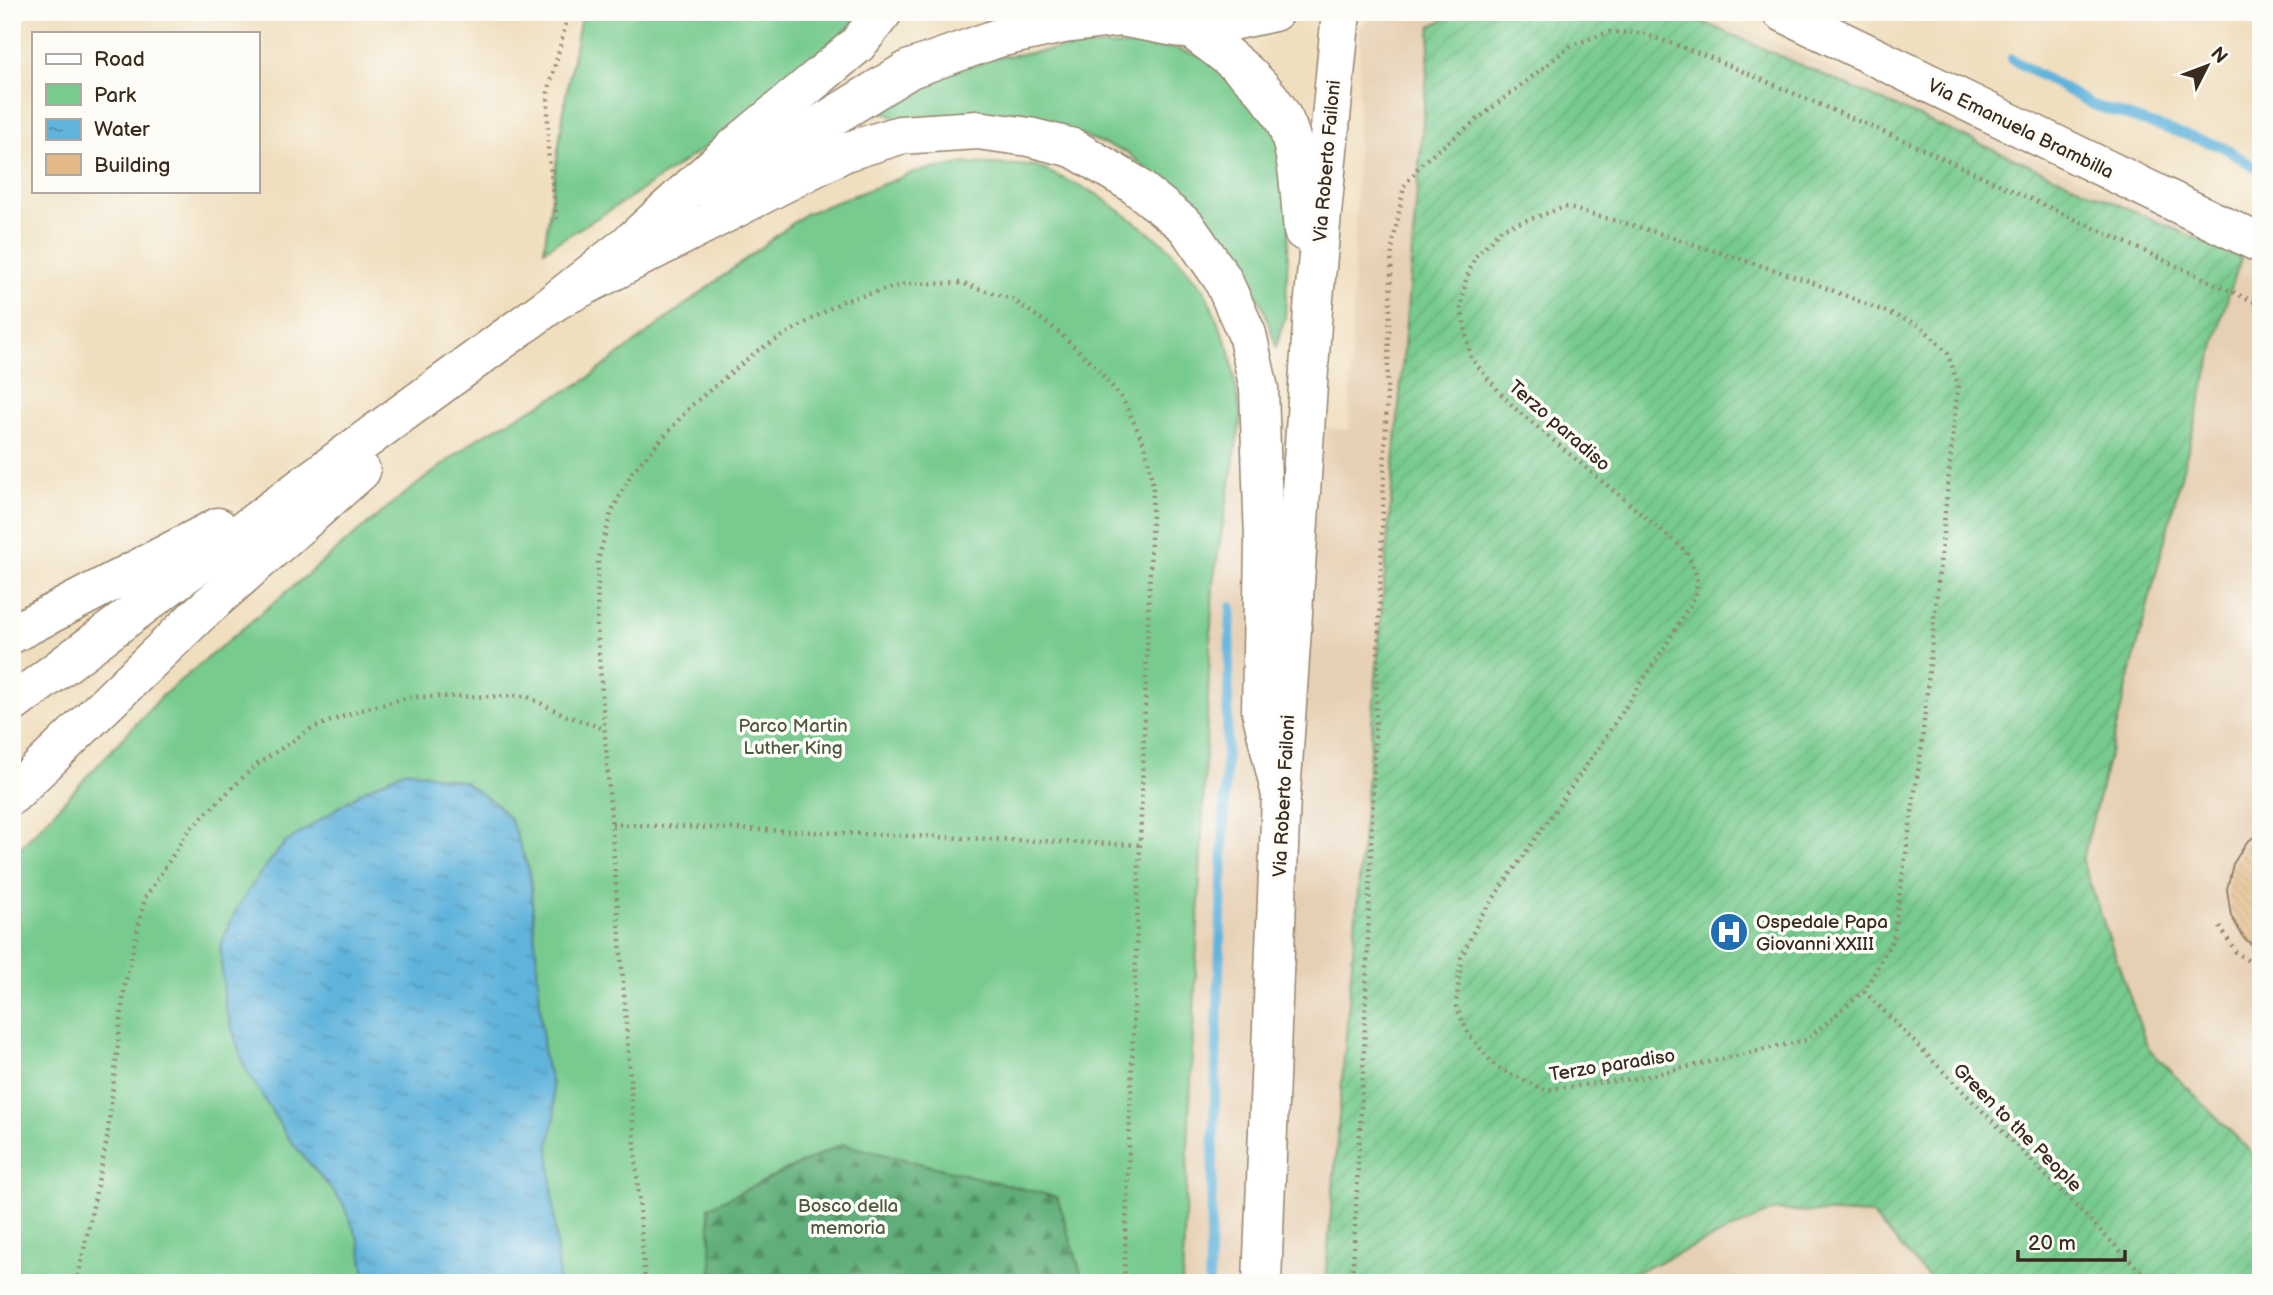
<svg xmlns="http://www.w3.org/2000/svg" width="2273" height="1295" font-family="'Balsamiq Sans',sans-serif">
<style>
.built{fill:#e6d0b4}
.green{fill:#77cb8f;stroke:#597a56;stroke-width:2}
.forest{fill:url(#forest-firs);stroke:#4e6c4c;stroke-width:2}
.garden{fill:url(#garden-furrows);stroke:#597a56;stroke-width:2}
.water{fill:url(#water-ripples);stroke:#4e6f7d;stroke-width:2}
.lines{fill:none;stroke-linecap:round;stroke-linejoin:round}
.stream{stroke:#60b4dc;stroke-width:10}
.building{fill:url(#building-back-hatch)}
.secondary-casing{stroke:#96846e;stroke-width:41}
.highway-casing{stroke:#96846e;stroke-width:41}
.path{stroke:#96846e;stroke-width:4.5;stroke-dasharray:2 5;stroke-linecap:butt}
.secondary{stroke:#fff;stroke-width:38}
.highway{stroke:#fff;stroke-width:38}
.labels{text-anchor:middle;stroke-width:7;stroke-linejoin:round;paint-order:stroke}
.street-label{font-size:19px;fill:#3b2a1e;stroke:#fdfcf7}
.park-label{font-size:19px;fill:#4d5a40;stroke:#fdfcf7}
.poi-label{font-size:19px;fill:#3b2a1e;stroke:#fdfcf7;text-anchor:start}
</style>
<defs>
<pattern id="forest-firs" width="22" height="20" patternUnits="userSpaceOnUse" patternTransform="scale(1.75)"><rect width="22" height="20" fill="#61af7a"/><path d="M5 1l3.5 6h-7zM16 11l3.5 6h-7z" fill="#518f63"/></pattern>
<pattern id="garden-furrows" width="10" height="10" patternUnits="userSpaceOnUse" patternTransform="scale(1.75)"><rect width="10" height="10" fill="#77cb8f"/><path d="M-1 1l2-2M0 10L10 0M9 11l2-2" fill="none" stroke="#68ae7b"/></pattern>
<pattern id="water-ripples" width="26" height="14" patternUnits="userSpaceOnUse" patternTransform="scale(1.75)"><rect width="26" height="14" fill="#60b4dc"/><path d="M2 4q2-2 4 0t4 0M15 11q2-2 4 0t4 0" fill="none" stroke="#5093b2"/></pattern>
<pattern id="building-back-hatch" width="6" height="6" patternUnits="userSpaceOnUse" patternTransform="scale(1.75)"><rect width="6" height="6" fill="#e2b987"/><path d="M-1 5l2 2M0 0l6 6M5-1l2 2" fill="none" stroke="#c39f74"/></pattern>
</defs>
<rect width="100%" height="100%" fill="#fdfcf7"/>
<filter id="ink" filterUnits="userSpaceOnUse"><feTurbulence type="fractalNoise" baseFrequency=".0143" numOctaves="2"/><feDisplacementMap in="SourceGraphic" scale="14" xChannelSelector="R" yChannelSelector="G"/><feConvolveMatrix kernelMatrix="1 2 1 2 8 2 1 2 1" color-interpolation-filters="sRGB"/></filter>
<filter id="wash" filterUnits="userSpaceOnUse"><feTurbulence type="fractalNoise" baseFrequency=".00686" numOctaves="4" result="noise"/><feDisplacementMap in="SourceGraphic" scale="28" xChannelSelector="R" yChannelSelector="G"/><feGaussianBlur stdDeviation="1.57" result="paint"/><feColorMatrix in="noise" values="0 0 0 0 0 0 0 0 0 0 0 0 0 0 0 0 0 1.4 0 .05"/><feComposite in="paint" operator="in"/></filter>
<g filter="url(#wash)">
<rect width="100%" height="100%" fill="#f0dfbf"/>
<polygon class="built" points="1381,12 1707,12 2261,259 2261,1283 1182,1283 1213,582 1241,418 1349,430 1361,26"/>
<g class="green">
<polygon points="582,12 864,12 777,99 628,199 544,250 566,95"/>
<polygon points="1079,46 1143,46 1177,49 1210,59 1275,123 1291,189 1285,318 1276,347 1263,306 1211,226 1128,153 1021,112 899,120 881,111 901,92 978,60"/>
<polygon points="967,163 1036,166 1097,194 1166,245 1204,289 1230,351 1241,418 1213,582 1182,1283 1084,1283 1057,1197 709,1207 713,1283 12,1283 12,857 163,695 393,503 479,437 583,382 805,214 915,172"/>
</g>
<polygon class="forest" points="842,1144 1057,1197 1084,1283 713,1283 709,1207"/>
<polygon class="garden" points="1459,12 1680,12 2241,258 2224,309 2082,861 2148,1048 2261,1162 2261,1283 1934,1283 1872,1215 1775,1210 1612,1283 1325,1283 1431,26"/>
<polygon class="water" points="406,770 464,782 496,804 510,819 530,873 544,1057 552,1084 555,1116 549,1146 559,1283 366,1283 360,1243 342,1202 288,1138 244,1066 225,1006 220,946 236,910 261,872 285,843 366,789"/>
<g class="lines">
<g class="stream">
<polyline points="2011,59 2093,105 2223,147 2261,171"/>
<polyline points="1209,1283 1231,607"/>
</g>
</g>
<g id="blocks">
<polygon class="building" points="2261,832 2261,952 2244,938 2231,916 2227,889 2233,864 2247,842"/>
</g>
</g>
<g filter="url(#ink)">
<use href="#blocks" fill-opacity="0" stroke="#96846e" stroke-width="2"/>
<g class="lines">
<defs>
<g id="secondary">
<polyline points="1112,12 1121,17 1192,30 1274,12"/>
<polyline points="1782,12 2261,244"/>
<path d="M1192 30C1227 55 1277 91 1290 135 1299 165 1300 199 1303 231"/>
<polyline points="1262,1283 1281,795 1313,309 1341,12"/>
</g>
<g id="highway">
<polyline points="712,191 910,69 998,38 1064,24 1121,17"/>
<polyline points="557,300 845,152 900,135 977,130 1029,137 1073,148 1132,183 1186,226 1222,278 1247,334 1259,389 1264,542 1261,711 1281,795"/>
<polyline points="12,634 218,527"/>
<polyline points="12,704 319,474 557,300 633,240 737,145 857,45 883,12"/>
<polyline points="12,795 197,616 361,471"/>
</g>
</defs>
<use href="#secondary" class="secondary-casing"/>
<use href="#highway" class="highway-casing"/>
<g class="path">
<polygon points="1565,207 1639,227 1806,280 1921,326 1948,354 1958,384 1921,751 1893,939 1864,991 1806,1040 1644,1077 1545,1090 1496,1067 1469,1035 1456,1006 1461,958 1481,916 1593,756 1666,645 1696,595 1697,576 1686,551 1518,411 1502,395 1471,358 1461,308 1466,279 1475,257 1501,229"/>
<polyline points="557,219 548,151 548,92 569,12"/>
<polyline points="612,824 1140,845"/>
<polyline points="2220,927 2236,952 2261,970"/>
<polyline points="1864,991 2152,1283"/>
<polyline points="77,1283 107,1139 125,984 145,898 190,829 255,766 312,728 361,710 410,697 526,696 567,716 605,729"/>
<polyline points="645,1283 597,626 598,560 611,513 632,472 691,406 757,351 843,301 905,284 961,283 1012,299 1055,329 1094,365 1122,398 1145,445 1153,486 1124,1283"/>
<polyline points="1352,1283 1364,1052 1392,249 1404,186 1423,162 1572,45 1609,32 1642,33 1704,55 1912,144 2261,305"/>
</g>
<use href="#secondary" class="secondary"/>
<use href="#highway" class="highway"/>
</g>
</g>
<defs>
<symbol id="hospital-disc" viewBox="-11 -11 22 22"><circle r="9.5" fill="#1f6fb2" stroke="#fdfcf7"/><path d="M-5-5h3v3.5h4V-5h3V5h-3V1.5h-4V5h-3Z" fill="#fff"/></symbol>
</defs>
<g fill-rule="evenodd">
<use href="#hospital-disc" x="1707" y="910" width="44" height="44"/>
</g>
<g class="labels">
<g class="street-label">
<text transform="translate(2021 128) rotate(26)" y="7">Via Emanuela Brambilla</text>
<text transform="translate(1326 161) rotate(-85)" y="7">Via Roberto Failoni</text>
<text transform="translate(1560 425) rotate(41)" y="7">Terzo paradiso</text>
<text transform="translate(1283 796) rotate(-87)" y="7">Via Roberto Failoni</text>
<text transform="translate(1612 1064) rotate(-9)" y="7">Terzo paradiso</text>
<text transform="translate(2018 1127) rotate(45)" y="7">Green to the People</text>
</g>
<g class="park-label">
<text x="793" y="732">Parco Martin<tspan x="793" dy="22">Luther King</tspan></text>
<text x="848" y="1212">Bosco della<tspan x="848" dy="22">memoria</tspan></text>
</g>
<g class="poi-label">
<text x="1756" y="928">Ospedale Papa<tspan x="1756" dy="22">Giovanni XXIII</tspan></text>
</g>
</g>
<rect width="2273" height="1295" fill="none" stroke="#fdfcf7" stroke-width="42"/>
<rect x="32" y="32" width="228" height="161" fill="#fdfcf7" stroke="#afa8a0" stroke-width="2"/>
<rect x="46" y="54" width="35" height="10" fill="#ffffff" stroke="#afa8a0" stroke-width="2"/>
<text x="94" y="66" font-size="21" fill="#3b2a1e">Road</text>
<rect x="46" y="84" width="35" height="21" fill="#77cb8f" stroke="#afa8a0" stroke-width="2"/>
<text x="94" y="102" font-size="21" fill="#3b2a1e">Park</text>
<rect x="46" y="119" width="35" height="21" fill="url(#water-ripples)" stroke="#afa8a0" stroke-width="2"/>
<text x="94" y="136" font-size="21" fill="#3b2a1e">Water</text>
<rect x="46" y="154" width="35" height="21" fill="#e2b987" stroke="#afa8a0" stroke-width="2"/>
<text x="94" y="172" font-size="21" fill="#3b2a1e">Building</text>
<g transform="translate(2207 66) rotate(48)" stroke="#fdfcf7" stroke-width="5" paint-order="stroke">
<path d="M0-5L12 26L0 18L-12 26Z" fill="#3b2a1e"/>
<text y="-10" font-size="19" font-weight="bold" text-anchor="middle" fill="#3b2a1e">N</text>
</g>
<path d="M2018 1250v10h107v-10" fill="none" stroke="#3b2a1e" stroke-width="3.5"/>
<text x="2028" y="1250" font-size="21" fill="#3b2a1e" stroke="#fdfcf7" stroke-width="5" paint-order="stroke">20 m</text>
</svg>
